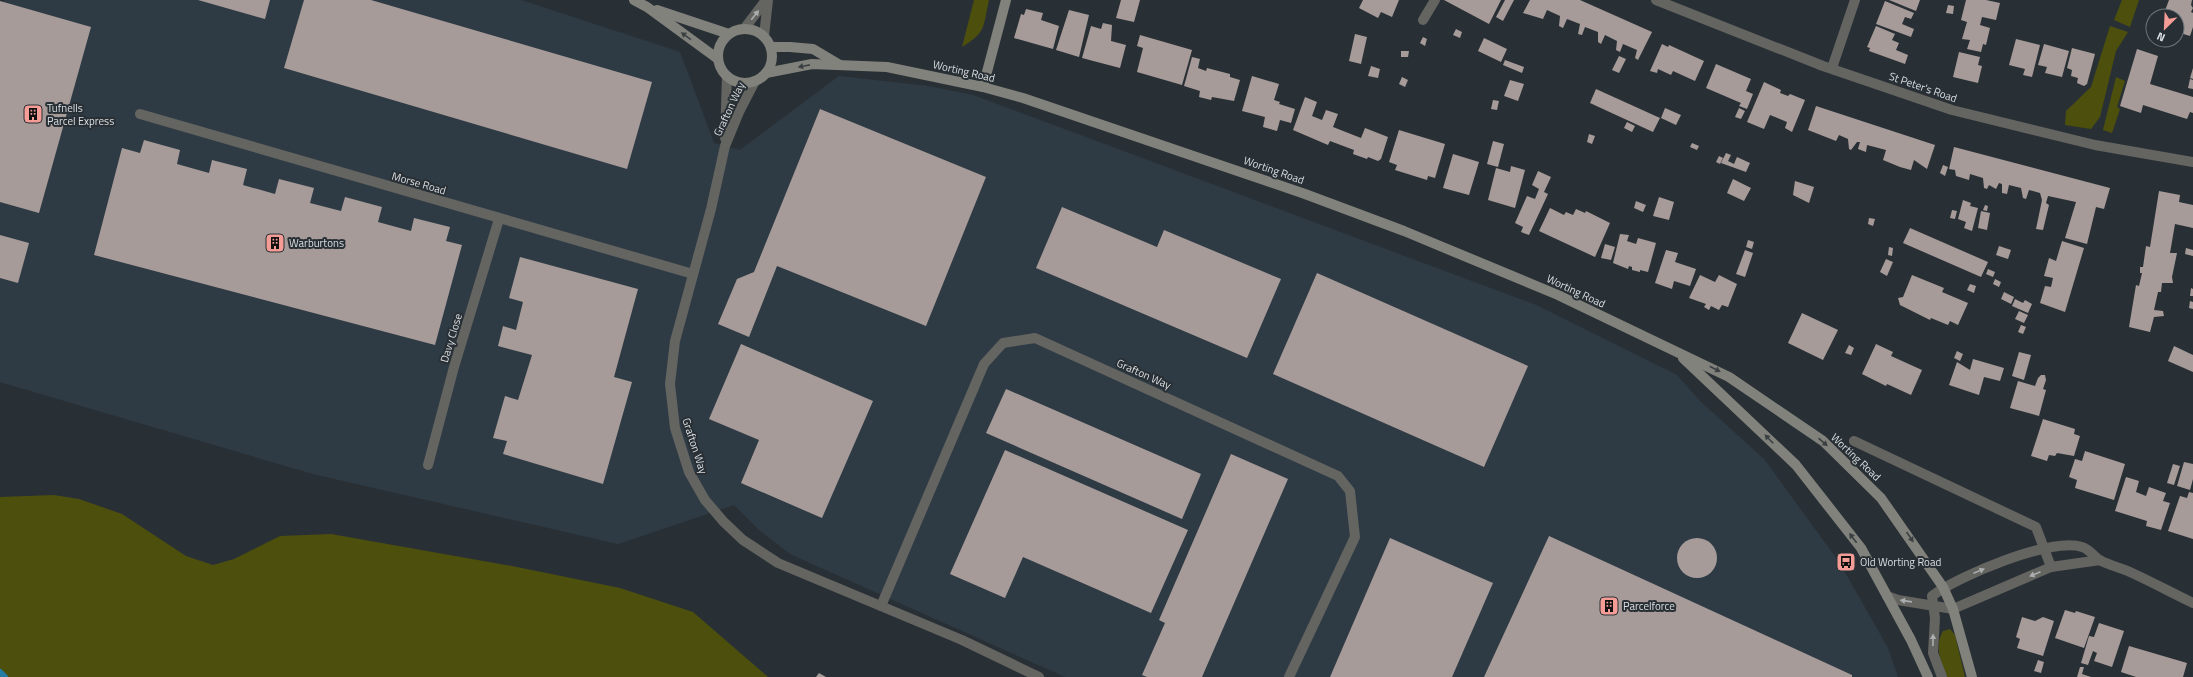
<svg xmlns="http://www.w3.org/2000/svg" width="2193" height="677" font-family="'Titillium Web',sans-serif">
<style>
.built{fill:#2f3b44}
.green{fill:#4d4f0d}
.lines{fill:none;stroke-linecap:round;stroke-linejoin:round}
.stream{stroke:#257da4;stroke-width:6}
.building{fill:#a79b99}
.street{stroke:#646461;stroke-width:10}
.secondary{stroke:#82827c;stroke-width:10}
.oneway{fill:#abaeaf}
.oneway2{fill:#3b4043}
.labels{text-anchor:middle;stroke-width:4;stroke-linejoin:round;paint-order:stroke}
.street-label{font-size:11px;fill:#dbdfe3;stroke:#293035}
.poi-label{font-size:11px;fill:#dbdfe3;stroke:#293035;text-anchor:start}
</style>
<rect width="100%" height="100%" fill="#293035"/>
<polygon class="built" points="4,0 521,0 680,52 714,143 740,150 839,76 928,86 973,95 1536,305 1677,375 1700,401 1764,459 1839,562 1888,648 1898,677 1065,677 790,554 759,530 734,505 618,544 313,474 0,382 0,14"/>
<g class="green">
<path d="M974 0H989C983 26 987 32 962 47Z"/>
<polygon points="2122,0 2139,0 2130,27 2114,20"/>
<polygon points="2110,26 2128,32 2116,51 2100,117 2091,129 2065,125 2066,111 2091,87"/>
<polygon points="2116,77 2125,81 2117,107 2120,109 2112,133 2103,130"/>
<polygon points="54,495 79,499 122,514 186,556 213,565 234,559 280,536 331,534 512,566 620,588 693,612 768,677 0,677 0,497"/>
<path d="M1950 629 1955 635 1965 677H1947C1941 662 1934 646 1943 631Z"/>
</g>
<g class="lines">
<polyline class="stream" points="0,672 5,677"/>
</g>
<g class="building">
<polygon points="198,0 270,0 265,19"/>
<polygon points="304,0 371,0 652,82 627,169 284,68"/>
<polygon points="1121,0 1140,0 1134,22 1116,18"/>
<polygon points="1363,0 1399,0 1392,17 1381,12 1378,18 1359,8"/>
<polygon points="1444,0 1501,0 1489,24"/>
<polygon points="1505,0 1514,0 1503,21 1496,17"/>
<polygon points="1530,0 1580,0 1652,32 1638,60 1635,58 1637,50 1623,44 1620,52 1616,50 1617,41 1605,35 1601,44 1598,42 1598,32 1585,27 1582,35 1578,34 1580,24 1567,19 1563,28 1559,26 1560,16 1547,10 1543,19 1523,13"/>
<polygon points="1889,0 1920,0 1916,11"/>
<polygon points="1966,0 1986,0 2000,3 1996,20 1982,17 1980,25 1990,28 1986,45 1983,44 1981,52 1967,49 1970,40 1962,39 1967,22 1961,20"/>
<polygon points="2169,0 2192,0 2191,5 2193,8 2191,12 2193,13 2193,27 2190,36 2177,32 2177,16 2163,16"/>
<polygon points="0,1 91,27 39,213 0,202"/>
<polygon points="1885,1 1914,13 1911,19 1905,17 1902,24 1914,29 1911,37 1876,24"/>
<polygon points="1948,5 1954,6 1953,14 1946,13"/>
<polygon points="1026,9 1043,13 1041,20 1059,26 1053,49 1014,38 1021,14 1024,15"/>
<polygon points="1069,10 1089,15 1079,57 1056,50"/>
<polygon points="1103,23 1112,25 1111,41 1126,45 1120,68 1082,58 1091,26 1101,29"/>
<polygon points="1876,26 1895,34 1892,40 1899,43 1896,50 1908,55 1905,64 1869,51 1870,48 1867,47"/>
<polygon points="1456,29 1462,32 1460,38 1453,35"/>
<polygon points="1355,34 1367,37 1361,64 1349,61"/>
<polygon points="1140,35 1192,50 1182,85 1137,72 1143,48 1137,46"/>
<polygon points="1423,37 1427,39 1425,46 1420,43"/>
<polygon points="1484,38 1507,49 1501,62 1478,51"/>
<polygon points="2016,39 2040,45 2032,77 2023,75 2025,69 2009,65"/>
<polygon points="1662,44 1668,47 1669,45 1704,61 1695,81 1673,71 1671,75 1658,69 1657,73 1650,71"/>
<polygon points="2044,44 2069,51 2062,77 2045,73 2047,67 2038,65"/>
<polygon points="2072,48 2095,54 2087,84 2084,86 2077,83 2078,78 2071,76 2072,70 2067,68"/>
<polygon points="2137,49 2158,56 2150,84 2193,97 2193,113 2190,112 2187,119 2143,105 2141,113 2120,106"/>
<polygon points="1401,51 1409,51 1408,57 1401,57"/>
<polygon points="1959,52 1980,57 1978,65 1982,66 1978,83 1953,77"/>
<polygon points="1619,56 1626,59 1619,73 1612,70"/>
<polygon points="1192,57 1200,59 1198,68 1206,71 1207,68 1230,74 1230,77 1240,80 1234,101 1212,97 1211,100 1199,97 1200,91 1184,86"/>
<polygon points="1505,60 1524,67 1522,73 1503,65"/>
<polygon points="1716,64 1751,79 1746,91 1753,94 1747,109 1739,106 1741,103 1706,88"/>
<polygon points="1371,66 1380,69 1378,78 1368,76"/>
<polygon points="2193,68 2193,79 2190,78"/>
<polygon points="1252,76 1279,84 1274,100 1280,102 1279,104 1295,109 1291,123 1280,120 1277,131 1263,127 1265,117 1242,111"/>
<polygon points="1402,77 1408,80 1405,87 1399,84"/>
<polygon points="2190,79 2193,80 2193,89 2188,88"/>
<polygon points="1510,80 1524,84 1518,101 1504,96"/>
<polygon points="1764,82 1781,90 1780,93 1788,96 1790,94 1805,100 1792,132 1785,128 1787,122 1770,115 1764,129 1747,122"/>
<polygon points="1596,89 1660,118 1653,132 1590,103"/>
<polygon points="1305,97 1317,102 1312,116 1322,120 1326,110 1338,114 1333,127 1361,138 1365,128 1388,137 1381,159 1378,161 1368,157 1367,159 1353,154 1354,150 1330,141 1328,145 1293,130"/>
<polygon points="1493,100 1499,101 1497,110 1491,109"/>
<polygon points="1816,106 1935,145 1927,169 1914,160 1911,170 1900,167 1883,160 1886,150 1867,145 1866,152 1858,149 1860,142 1857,142 1851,150 1849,149 1848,139 1839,135 1836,141 1808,130"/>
<polygon points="1665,108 1681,115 1676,125 1661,118"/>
<polygon points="1739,108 1745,111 1741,119 1735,117"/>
<polygon points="820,109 986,177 926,326 777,266 749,337 718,324 737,279 754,272"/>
<polygon points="1627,122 1635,126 1632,132 1624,128"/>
<polygon points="1399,130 1445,144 1435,178 1428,176 1427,180 1395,170 1397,165 1389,162"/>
<polygon points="1589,134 1595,136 1592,144 1587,142"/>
<polygon points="144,140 180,150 177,164 209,173 212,160 247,169 243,185 275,194 279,179 314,188 310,203 341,211 345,197 382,207 378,222 411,231 414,218 450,227 446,241 462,245 435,345 94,255 122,148 140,153"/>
<polygon points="1493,141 1504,144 1498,167 1487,164"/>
<polygon points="1692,143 1699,146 1697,150 1690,147"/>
<polygon points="1954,147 2110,188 2104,209 2096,207 2087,244 2065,238 2076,202 2048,196 2046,203 2049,205 2043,230 2036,229 2042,200 2040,193 2029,190 2026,199 2023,198 2021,188 2009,185 2007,194 2002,193 2002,184 1999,183 1996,189 1989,185 1987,189 1984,188 1983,178 1970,174 1969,180 1956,176 1955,170 1949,169"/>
<polygon points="1726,153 1731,155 1728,161 1734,164 1737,157 1750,163 1746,172 1721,163"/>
<polygon points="1453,154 1479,162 1469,195 1443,188"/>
<polygon points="1719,156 1723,158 1720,164 1716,162"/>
<polygon points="1943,165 1948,167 1945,176 1940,173"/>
<polygon points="1511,166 1525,170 1515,208 1488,200 1496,168 1510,172"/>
<polygon points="1538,171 1551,177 1544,192 1548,194 1529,235 1521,232 1523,227 1515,223 1527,196 1535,199 1539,189 1532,185"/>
<polygon points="1733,179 1751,188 1744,201 1727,193"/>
<polygon points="1795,181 1814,187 1809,203 1793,195"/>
<polygon points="2159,191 2180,195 2179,202 2193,205 2193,228 2175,224 2170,253 2177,253 2172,277 2173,283 2162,283 2161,292 2158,292 2154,310 2163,311 2164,316 2154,317 2150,332 2129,327 2136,285 2139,286 2142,273 2140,273 2140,267 2143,267 2146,246 2150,247"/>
<polygon points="1659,197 1674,202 1669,220 1653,216"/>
<polygon points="1963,200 1971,203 1970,206 1978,208 1972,231 1964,228 1966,222 1958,219"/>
<polygon points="1636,201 1646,205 1643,212 1634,208"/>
<polygon points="1985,205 1988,206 1987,211 1983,210"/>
<polygon points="1062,207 1157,247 1164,230 1281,279 1247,358 1036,268"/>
<polygon points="1550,208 1564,215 1566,212 1573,215 1576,209 1585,213 1586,211 1610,223 1595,257 1539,231"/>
<polygon points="1952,210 1957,211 1955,219 1950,218"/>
<polygon points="1981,211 1990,213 1987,230 1978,228"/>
<polygon points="1869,218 1875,219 1873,226 1868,224"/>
<polygon points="1910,228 1988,262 1981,277 1903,243"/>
<polygon points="1620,234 1629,235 1627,241 1636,244 1638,238 1656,243 1648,272 1640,270 1640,272 1632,270 1632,267 1629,266 1628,269 1613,263"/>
<polygon points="0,235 29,243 18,283 0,278"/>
<polygon points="1748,240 1754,242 1752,249 1746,247"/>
<polygon points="2062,241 2084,248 2065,312 2040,303 2045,286 2051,287 2053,278 2044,276 2049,258 2056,261"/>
<polygon points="1605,244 1615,247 1611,260 1601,258"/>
<polygon points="1999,246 2011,250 2008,259 1996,255"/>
<polygon points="1889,247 1893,248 1892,256 1888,255"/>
<polygon points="2186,248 2193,250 2193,256 2185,254"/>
<polygon points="1666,250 1678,253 1675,262 1696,269 1690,286 1674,281 1672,289 1655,283"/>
<polygon points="1745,250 1753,253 1745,277 1736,274"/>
<polygon points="520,257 638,289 614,377 632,382 603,484 503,454 507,441 493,438 505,396 518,400 532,355 498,346 503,326 516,330 523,302 509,298"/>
<polygon points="1886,259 1893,262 1887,276 1880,272"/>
<polygon points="1988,269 1995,272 1993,277 1986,274"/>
<polygon points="1317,273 1528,366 1484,467 1273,374"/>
<polygon points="1700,275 1715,282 1719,275 1737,284 1728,307 1722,305 1719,310 1711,306 1709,310 1704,307 1706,304 1689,298"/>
<polygon points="1912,275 1944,288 1942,292 1968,303 1958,325 1950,321 1948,325 1931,318 1930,320 1900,305 1898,298 1903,297"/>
<polygon points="1995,279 2001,282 1999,287 1993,284"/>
<polygon points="1970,284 1976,286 1974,293 1967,290"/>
<polygon points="2191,288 2193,289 2193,296 2190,296"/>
<polygon points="2004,292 2014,297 2011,304 2001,299"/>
<polygon points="2015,299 2023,303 2025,300 2032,304 2028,313 2012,306"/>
<polygon points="2190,301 2193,302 2193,309 2189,308"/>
<polygon points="2019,311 2028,315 2024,323 2015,319"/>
<polygon points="1802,313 1838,330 1823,360 1788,343"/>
<polygon points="2021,325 2026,327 2023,334 2018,332"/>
<polygon points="741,344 873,401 822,518 741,483 759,440 709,419"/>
<polygon points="1876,344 1893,352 1891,356 1922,370 1911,395 1887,384 1886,386 1862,374"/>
<polygon points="1849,345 1854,348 1851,355 1845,353"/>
<polygon points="2174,346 2193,355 2193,372 2168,361"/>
<polygon points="1957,351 1963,354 1960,361 1954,358"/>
<polygon points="2019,352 2031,355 2024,380 2012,376"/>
<polygon points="1973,359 2004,368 2000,381 1984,377 1979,395 1949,385 1957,362 1970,370"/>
<polygon points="2041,375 2045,375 2046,380 2043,389 2046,390 2039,416 2010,408 2018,381 2035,386 2038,378"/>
<polygon points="1006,389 1201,474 1182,519 986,433"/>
<polygon points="2043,419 2075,429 2074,434 2080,436 2074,456 2057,453 2055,456 2049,455 2047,461 2031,456"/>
<polygon points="1005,450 1188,530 1151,613 1023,557 1005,598 950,574"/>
<polygon points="2085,451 2125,464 2114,500 2075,488 2077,480 2069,477 2075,459 2082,461"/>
<polygon points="1231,454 1288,479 1202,677 1147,677 1142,675 1165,623 1159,620"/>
<polygon points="2184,462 2193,464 2193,479 2190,490 2177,486"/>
<polygon points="2173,464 2180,466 2174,485 2167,483"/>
<polygon points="2126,477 2139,481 2136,492 2146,496 2149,487 2166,493 2163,501 2170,503 2161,530 2146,526 2147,521 2115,511"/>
<polygon points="2189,492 2193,493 2193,539 2168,531 2180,496 2187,498"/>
<polygon points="1549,536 1852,675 1852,677 1484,677"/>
<polygon points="1390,538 1493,583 1452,677 1330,677"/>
<circle cx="1697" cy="558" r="20"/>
<polygon points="2065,610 2075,613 2076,611 2095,617 2084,648 2055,638"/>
<polygon points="2022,617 2035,621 2043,617 2054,621 2043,656 2017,648 2020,639 2016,637"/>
<polygon points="2099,623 2124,631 2112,667 2094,661 2097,653 2093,651 2088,665 2081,663 2089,636 2094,637"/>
<polygon points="2129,646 2187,663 2183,677 2136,677 2121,672"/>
<polygon points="2038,660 2044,662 2041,673 2034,671"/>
<polygon points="2080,667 2084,667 2082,674 2091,677 2077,677"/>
<polygon points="819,673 826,677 816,677"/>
</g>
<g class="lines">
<g class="street">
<polyline points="1656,0 1823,66 1952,110 2095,145 2193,162"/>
<polyline points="1423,20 1435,0"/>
<polyline points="744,29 766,0"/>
<polyline points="764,36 768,0"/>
<polyline points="1832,68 1855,0"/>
<polyline points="755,81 739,112 725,146 711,209 675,341 670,384 675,428 689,472 705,500 723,521 743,540 778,563 962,640 1039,677"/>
<polyline points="140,114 693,274"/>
<polyline points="725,138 727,76"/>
<polyline points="1854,441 2036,527 2051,567"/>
<polyline points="428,465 454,367 499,219"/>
<polyline points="1887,596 1898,600 1953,609 2051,567 2100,560"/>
<polyline points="881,606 984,364 1003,343 1035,338 1338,476 1350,491 1355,537 1289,677"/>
<path d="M1942 677 1933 653 1935 618 1932 596C1958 576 2051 537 2082 547 2089 549 2094 556 2099 560 2109 565 2121 568 2130 572 2152 582 2172 593 2193 603"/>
</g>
<g class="secondary">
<polyline points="634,0 647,7 718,59"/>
<polyline points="657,10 729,34"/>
<circle cx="745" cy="56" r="27"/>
<polyline points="771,47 790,47 813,49 840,65"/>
<polyline points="766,73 812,64 887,67 983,87 1023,98 1305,194 1404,231 1558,295 1729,377 1823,441 1881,498 1943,587 1953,609 1972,677"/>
<polyline points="983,87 1006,0"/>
<polyline points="1683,358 1796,465 1861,548 1911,640 1928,677"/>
</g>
</g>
<defs><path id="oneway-solid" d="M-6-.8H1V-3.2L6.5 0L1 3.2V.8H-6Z"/></defs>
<g class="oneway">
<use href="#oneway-solid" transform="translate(755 15) rotate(-52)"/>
<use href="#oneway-solid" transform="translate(1979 571) rotate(-22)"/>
<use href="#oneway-solid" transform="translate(2035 574) rotate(157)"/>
<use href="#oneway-solid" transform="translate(1906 601) rotate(-172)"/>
<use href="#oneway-solid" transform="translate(1933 640) rotate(-89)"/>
</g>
<g class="oneway2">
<use href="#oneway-solid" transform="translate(686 36) rotate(-144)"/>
<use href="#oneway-solid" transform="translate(804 66) rotate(169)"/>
<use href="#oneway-solid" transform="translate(1715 369) rotate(27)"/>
<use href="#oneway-solid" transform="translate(1769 439) rotate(-134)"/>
<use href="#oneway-solid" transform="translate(1823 442) rotate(41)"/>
<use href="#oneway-solid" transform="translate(1910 537) rotate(56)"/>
<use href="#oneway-solid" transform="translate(1853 538) rotate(-127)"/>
</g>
<defs>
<symbol id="building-square" viewBox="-11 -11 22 22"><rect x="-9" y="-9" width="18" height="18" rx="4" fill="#f59c96" stroke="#293035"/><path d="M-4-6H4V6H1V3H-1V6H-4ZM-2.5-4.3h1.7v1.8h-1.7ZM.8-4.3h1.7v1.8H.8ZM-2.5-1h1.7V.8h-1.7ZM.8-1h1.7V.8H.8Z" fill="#111"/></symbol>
<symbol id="bus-square" viewBox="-11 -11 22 22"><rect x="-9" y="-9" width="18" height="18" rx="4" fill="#f59c96" stroke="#293035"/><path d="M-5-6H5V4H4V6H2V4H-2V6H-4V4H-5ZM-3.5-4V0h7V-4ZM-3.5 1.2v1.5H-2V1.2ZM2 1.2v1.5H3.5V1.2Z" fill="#111"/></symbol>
</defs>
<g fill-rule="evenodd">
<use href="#building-square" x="22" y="103" width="22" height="22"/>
<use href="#building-square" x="264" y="232" width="22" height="22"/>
<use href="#bus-square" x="1835" y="551" width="22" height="22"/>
<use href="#building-square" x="1598" y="595" width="22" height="22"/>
</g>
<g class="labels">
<g class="street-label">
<text transform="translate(964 71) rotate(13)" y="4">Worting Road</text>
<text transform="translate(1923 87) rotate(19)" y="4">St Peter's Road</text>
<text transform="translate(729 109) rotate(-65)" y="4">Grafton Way</text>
<text transform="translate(1274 170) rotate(19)" y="4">Worting Road</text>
<text transform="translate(419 183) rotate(16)" y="4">Morse Road</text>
<text transform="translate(1576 291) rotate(25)" y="4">Worting Road</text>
<text transform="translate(451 338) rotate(-73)" y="4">Davy Close</text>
<text transform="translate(1144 374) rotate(24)" y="4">Grafton Way</text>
<text transform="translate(695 446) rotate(72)" y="4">Grafton Way</text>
<text transform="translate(1856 457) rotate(43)" y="4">Worting Road</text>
</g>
<g class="poi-label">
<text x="47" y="112">Tufnells<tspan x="47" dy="13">Parcel Express</tspan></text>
<text x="289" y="247">Warburtons</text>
<text x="1860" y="566">Old Worting Road</text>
<text x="1623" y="610">Parcelforce</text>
</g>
</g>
<g transform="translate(2165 28) rotate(204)"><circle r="19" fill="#293035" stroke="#70767b"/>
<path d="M0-3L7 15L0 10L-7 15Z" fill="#f59c96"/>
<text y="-6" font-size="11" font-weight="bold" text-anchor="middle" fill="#dbdfe3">N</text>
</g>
</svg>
